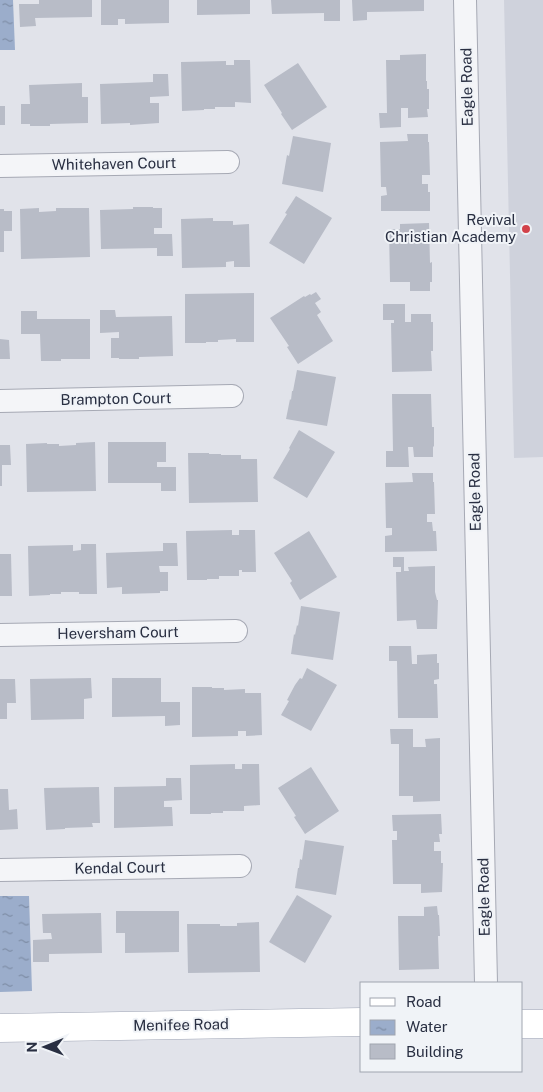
<svg xmlns="http://www.w3.org/2000/svg" width="543" height="1092" font-family="'Public Sans',sans-serif">
<style>
.built{fill:#cfd2dc}
.water{fill:url(#water-ripples)}
.building{fill:#b8bcc7}
.lines{fill:none;stroke-linecap:round;stroke-linejoin:round}
.minor-casing{stroke:#a6a9b4;stroke-width:24}
.major-casing{stroke:#a0a6b6;stroke-width:29}
.minor{stroke:#f4f5f8;stroke-width:22}
.major{stroke:#fff;stroke-width:28}
.poi-dot{fill:#d2424a;stroke:#f0f3f7;stroke-width:2}
.labels{text-anchor:middle;stroke-width:4;stroke-linejoin:round;paint-order:stroke}
.street-label{font-size:15px;fill:#292f42;stroke:#f0f3f7}
.poi-label{font-size:15px;fill:#292f42;stroke:#f0f3f7;text-anchor:end}
</style>
<defs>
<pattern id="water-ripples" width="26" height="14" patternUnits="userSpaceOnUse" patternTransform="scale(1.25)"><rect width="26" height="14" fill="#9badcb"/><path d="M2 4q2-2 4 0t4 0M15 11q2-2 4 0t4 0" fill="none" stroke="#7e8da6"/></pattern>
</defs>
<rect width="100%" height="100%" fill="#e1e3ea"/>
<polygon class="built" points="504,0 543,0 543,457 514,458"/>
<g class="water">
<polygon points="0,0 13,0 15,50 0,50"/>
<polygon points="0,896 29,896 32,991 0,992"/>
</g>
<g class="building">
<polygon points="39,0 92,0 92,17 35,18 36,26 20,27 19,4 39,4"/>
<polygon points="101,0 169,0 169,23 125,24 125,19 118,19 118,25 101,25"/>
<polygon points="197,0 250,0 250,14 197,15"/>
<polygon points="271,0 340,0 340,21 324,21 324,13 272,14"/>
<polygon points="352,0 424,0 424,11 367,12 367,20 353,21"/>
<polygon points="426,54 426,81 427,81 427,89 429,89 429,109 427,109 428,117 408,118 408,108 401,108 401,127 380,128 379,113 387,113 386,60 400,60 400,55"/>
<polygon points="234,60 250,60 251,103 235,102 235,107 215,107 215,109 204,109 204,110 182,111 181,62 226,61 226,65 234,65"/>
<polygon points="298,63 327,107 292,130 281,114 282,113 264,85"/>
<polygon points="153,74 168,74 169,96 150,97 150,103 159,103 159,123 130,125 130,123 101,124 100,84 153,82"/>
<polygon points="82,83 82,97 88,97 88,123 50,124 50,126 30,126 30,124 21,124 21,104 30,104 29,85"/>
<rect x="0" y="106" width="5" height="19"/>
<polygon points="407,134 428,134 428,142 429,142 430,175 422,175 422,184 428,184 428,192 430,192 430,211 381,211 381,196 387,195 386,187 381,187 380,142 408,141"/>
<polygon points="293,136 331,143 323,192 282,184 287,155 289,156"/>
<polygon points="296,196 332,218 304,264 269,243 287,214 285,213"/>
<polygon points="133,207 153,207 153,208 162,208 162,228 154,228 154,234 172,234 173,256 157,256 157,248 101,249 100,210 133,209"/>
<polygon points="39,208 39,212 56,211 56,208 89,208 90,257 21,259 20,209"/>
<polygon points="0,209 4,209 4,211 12,211 12,231 4,231 4,252 0,252"/>
<polygon points="213,218 213,221 233,221 233,225 249,224 250,267 234,267 234,261 226,262 226,267 182,268 181,219"/>
<polygon points="429,223 430,263 432,262 432,282 430,282 430,291 410,291 410,282 390,282 389,229 400,229 400,224"/>
<polygon points="316,292 321,299 315,303 321,312 317,315 333,341 298,364 287,347 289,346 270,318 304,296 305,297 310,294 311,295"/>
<polygon points="254,293 254,342 236,342 236,339 218,340 218,342 206,342 206,343 185,343 185,294"/>
<polygon points="383,304 405,304 405,322 411,322 411,314 431,314 431,322 433,322 433,351 431,351 432,371 392,372 391,323 394,323 394,320 383,320"/>
<polygon points="100,310 115,310 116,317 172,316 173,356 139,357 139,359 119,359 119,358 111,358 111,338 119,338 119,332 100,333"/>
<polygon points="21,311 37,311 37,319 90,319 90,359 61,359 61,361 41,361 40,334 21,334"/>
<polygon points="0,339 9,340 10,359 0,359"/>
<polygon points="297,370 336,377 327,426 286,419 290,399 291,400 292,391 293,391"/>
<polygon points="392,394 431,394 432,427 434,427 434,446 433,447 433,457 414,457 413,447 408,447 409,467 386,467 386,451 393,451"/>
<polygon points="299,430 335,452 307,498 273,478 290,449 289,448"/>
<polygon points="95,442 96,491 27,492 26,444 47,443 47,444 59,444 59,446 76,445 76,443"/>
<polygon points="108,442 166,442 166,462 157,462 157,467 176,467 176,491 161,491 161,483 108,483"/>
<polygon points="0,445 10,445 11,465 2,465 2,486 0,486"/>
<polygon points="188,453 209,453 209,454 221,454 221,455 241,455 241,459 257,459 258,502 189,503"/>
<polygon points="412,473 433,473 433,482 434,482 435,514 427,514 427,522 432,522 433,531 436,531 437,551 385,552 385,536 392,535 392,528 386,528 385,483 413,482"/>
<polygon points="232,530 232,535 239,535 239,530 255,530 256,572 242,572 242,570 239,570 239,576 219,576 219,579 207,579 207,580 187,580 186,531"/>
<polygon points="309,531 337,577 300,600 290,583 292,581 274,553"/>
<polygon points="163,543 177,543 178,566 159,566 160,572 168,572 168,591 160,591 160,593 122,594 122,587 107,588 106,553 163,551"/>
<polygon points="81,544 96,544 97,594 79,594 79,592 61,592 61,594 50,594 50,595 29,596 28,546 73,545 73,551 81,550"/>
<polygon points="0,554 11,554 12,596 0,596"/>
<polygon points="393,557 404,557 404,571 409,571 408,567 435,566 435,592 437,600 438,600 437,629 417,629 416,620 397,621 396,572 401,572 401,567 393,567"/>
<polygon points="301,606 340,612 333,660 291,654 294,634 295,635 297,625 298,626"/>
<polygon points="389,646 411,646 412,664 417,664 417,655 437,654 437,663 439,663 439,679 434,680 434,684 437,684 438,718 398,718 397,661 389,661"/>
<polygon points="307,668 337,685 311,731 281,715 289,701 287,700 295,685 300,678 302,679"/>
<polygon points="91,678 92,698 84,699 84,719 31,720 30,679"/>
<polygon points="112,678 161,678 161,702 180,702 180,725 165,726 165,716 112,717"/>
<polygon points="0,679 15,679 16,703 7,703 7,719 0,719"/>
<polygon points="192,687 212,687 212,688 224,688 224,690 245,689 245,693 261,693 262,735 246,736 246,731 238,731 238,736 192,737"/>
<polygon points="390,729 413,729 413,747 426,747 425,739 440,738 440,801 413,802 413,796 399,796 399,744 391,744"/>
<polygon points="235,764 235,769 242,769 242,764 259,764 260,805 244,806 244,811 223,811 223,813 211,813 211,814 190,814 190,765"/>
<polygon points="311,767 339,811 305,834 294,817 296,816 278,788"/>
<polygon points="166,778 181,778 182,800 164,801 164,807 172,807 173,826 114,828 114,787 166,786"/>
<polygon points="99,787 100,823 92,823 93,827 65,828 65,829 46,830 44,788"/>
<polygon points="0,789 8,789 9,810 17,809 18,829 0,830"/>
<polygon points="441,814 442,834 439,834 440,842 434,842 434,851 441,851 441,863 443,863 442,892 421,893 421,884 393,884 392,840 397,840 397,831 393,831 392,815"/>
<polygon points="305,840 344,846 336,895 295,888 298,868 299,868 300,859 302,860"/>
<polygon points="297,895 332,916 305,963 269,942"/>
<polygon points="437,906 438,915 439,915 440,936 438,936 439,969 399,970 398,916 424,916 424,907"/>
<polygon points="116,911 179,911 179,952 125,953 125,933 116,933"/>
<polygon points="101,913 102,953 49,954 49,962 33,962 33,940 52,939 51,933 43,933 42,914"/>
<polygon points="259,922 260,972 188,973 187,924 220,924 220,926 237,926 237,923"/>
</g>
<g class="lines">
<defs>
<g id="minor">
<polyline points="465,0 486,983"/>
<polyline points="0,166 228,162"/>
<polyline points="0,401 232,396"/>
<polyline points="0,635 236,631"/>
<polyline points="0,870 240,866"/>
</g>
<g id="major">
<polyline points="522,1024 543,1024"/>
<polyline points="0,1028 362,1022"/>
</g>
</defs>
<use href="#minor" class="minor-casing"/>
<use href="#major" class="major-casing"/>
<use href="#minor" class="minor"/>
<use href="#major" class="major"/>
</g>
<circle class="poi-dot" cx="526" cy="229" r="5"/>
<g class="labels">
<g class="street-label">
<text transform="translate(467 87) rotate(-91)" y="5">Eagle Road</text>
<text transform="translate(114 164) rotate(-1)" y="5">Whitehaven Court</text>
<text transform="translate(116 399) rotate(-1)" y="5">Brampton Court</text>
<text transform="translate(475 492) rotate(-91)" y="5">Eagle Road</text>
<text transform="translate(118 633) rotate(-1)" y="5">Heversham Court</text>
<text transform="translate(120 868) rotate(-1)" y="5">Kendal Court</text>
<text transform="translate(484 897) rotate(-91)" y="5">Eagle Road</text>
<text transform="translate(181 1025) rotate(-1)" y="5">Menifee Road</text>
</g>
<g class="poi-label">
<text x="516" y="225">Revival<tspan x="516" dy="17">Christian Academy</tspan></text>
</g>
</g>
<rect x="360" y="982" width="162" height="90" fill="#f0f3f7" stroke="#a0a5af"/>
<rect x="370" y="998" width="25" height="8" fill="#ffffff" stroke="#a0a5af"/>
<text x="406" y="1007" font-size="15" fill="#292f42">Road</text>
<rect x="370" y="1020" width="25" height="15" fill="url(#water-ripples)" stroke="#a0a5af"/>
<text x="406" y="1032" font-size="15" fill="#292f42">Water</text>
<rect x="370" y="1044" width="25" height="15" fill="#b8bcc7" stroke="#a0a5af"/>
<text x="406" y="1057" font-size="15" fill="#292f42">Building</text>
<g transform="translate(45 1047) rotate(269)" stroke="#f0f3f7" stroke-width="4" paint-order="stroke">
<path d="M0-4L9 19L0 12L-9 19Z" fill="#292f42"/>
<text y="-8" font-size="14" font-weight="bold" text-anchor="middle" fill="#292f42">N</text>
</g>
</svg>
